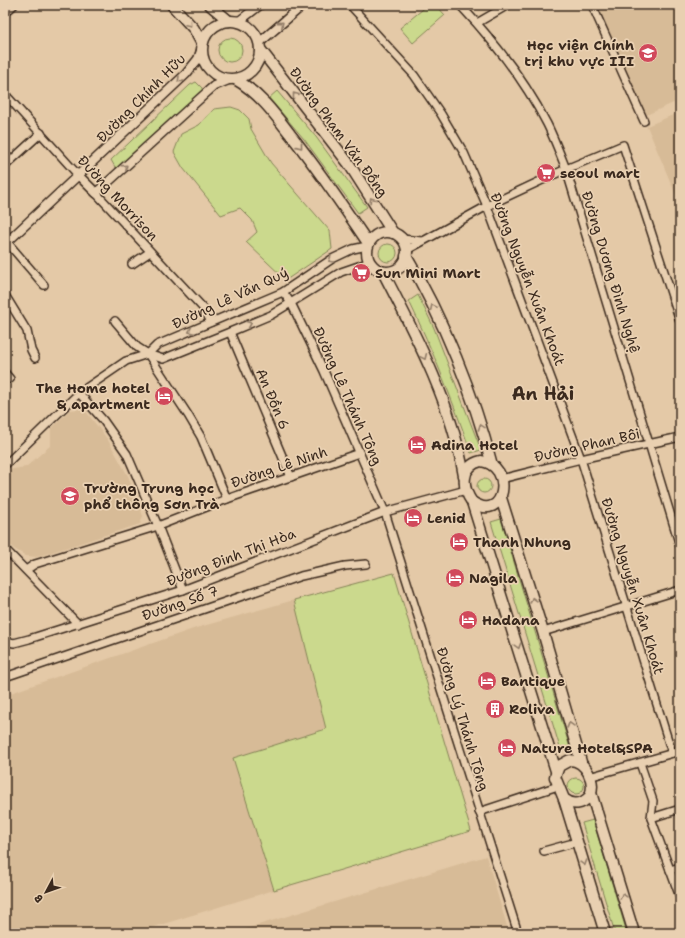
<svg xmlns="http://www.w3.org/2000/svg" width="685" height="938" font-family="'Shantell Sans',sans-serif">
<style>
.built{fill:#d7bb97}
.green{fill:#cbd98d;stroke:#838256}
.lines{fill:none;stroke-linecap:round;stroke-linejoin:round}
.minor-casing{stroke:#3b2a1e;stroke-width:10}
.tertiary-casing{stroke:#3b2a1e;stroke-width:11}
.secondary-casing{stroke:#3b2a1e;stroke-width:13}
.minor{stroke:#e9d0b1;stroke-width:7}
.tertiary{stroke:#e9d0b1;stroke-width:8}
.secondary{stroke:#e9d0b1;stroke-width:10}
.oneway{stroke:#927d68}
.labels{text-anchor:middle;stroke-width:3.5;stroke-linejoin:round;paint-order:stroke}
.poi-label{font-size:14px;font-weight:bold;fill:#3b2a1e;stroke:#e9d0b1;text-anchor:start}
.street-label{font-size:14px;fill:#3b2a1e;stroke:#e9d0b1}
.district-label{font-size:18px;font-weight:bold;fill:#3b2a1e;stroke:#e9d0b1}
</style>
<rect width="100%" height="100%" fill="#e4c9a7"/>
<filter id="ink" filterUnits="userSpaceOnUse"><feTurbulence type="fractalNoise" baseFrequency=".025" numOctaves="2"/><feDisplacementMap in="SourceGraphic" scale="8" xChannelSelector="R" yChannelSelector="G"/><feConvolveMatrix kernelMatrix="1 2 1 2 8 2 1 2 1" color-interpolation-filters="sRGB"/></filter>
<g filter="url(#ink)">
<g class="built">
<polygon points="594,5 680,5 680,100 644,116"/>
<polygon points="680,112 680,205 647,126"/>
<polygon points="84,409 108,440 128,476 143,516 140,524 37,557 26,556 13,548 5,540 5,473 8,470 26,467 51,445 51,429 70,410"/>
<polygon points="294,600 326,729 233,758 274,890 134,933 5,933 5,695 196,628"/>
<polygon points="486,856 509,933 232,933"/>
</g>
<g class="green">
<polygon points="428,5 436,5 445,15 413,43 400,28"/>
<circle cx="230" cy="50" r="12"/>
<polygon points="196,82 202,88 203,92 120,169 115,167 111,160 190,85"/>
<polygon points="277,91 316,137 367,207 358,213 304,139 269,98"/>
<polygon points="231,107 240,110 249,119 251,129 271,163 330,231 332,249 286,280 246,242 257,232 252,220 240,208 221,215 183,168 174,152 181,134 199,125 214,109"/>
<circle cx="388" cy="253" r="9"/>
<path d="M418 295 434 328 481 450 471 453C453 401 433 351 409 301Z"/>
<circle cx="484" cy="486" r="7"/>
<polygon points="501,519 570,748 561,751 491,522"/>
<polygon points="394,573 471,831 274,890 233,758 326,729 294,600"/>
<circle cx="576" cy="786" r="8"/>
<polygon points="593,820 627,933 615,933 582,823"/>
</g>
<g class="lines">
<defs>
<g id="minor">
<polyline points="350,5 414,75 441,114 464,153 487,206 581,459 672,753"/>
<path d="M460 5C493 40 525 81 547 124 554 138 560 154 566 169L680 546"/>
<polyline points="592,5 644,121"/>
<polyline points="5,13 14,5"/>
<polyline points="477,23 508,5"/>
<polyline points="5,94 79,176"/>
<polyline points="5,166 41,133"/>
<polyline points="96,193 204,309 211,322"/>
<polyline points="402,239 422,241"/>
<polyline points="7,242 44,285"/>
<polyline points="407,250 487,206 566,169 623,145 680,321"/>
<polyline points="132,264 150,252"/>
<polyline points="283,292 291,303 324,371 385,512 518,933"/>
<polyline points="5,295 27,331 31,350 35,358"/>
<polyline points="115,321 137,347 148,354 188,415 201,437 227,499"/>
<polyline points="230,332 291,477"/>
<polyline points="148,354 163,359 230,332 271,315 341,272 370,262"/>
<polyline points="5,373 10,379"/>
<polyline points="79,393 103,420 127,454 158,526 183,590"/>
<polyline points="5,465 79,393 126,361 148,354 157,345 283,292 332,259 353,249 367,246"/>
<polyline points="501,479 581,459 680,437"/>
<polyline points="5,549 78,624"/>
<polyline points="26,570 35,564 158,526 227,499 359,453"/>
<polyline points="543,632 680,590"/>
<polyline points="5,641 14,643 29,639 183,590 385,512 466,490"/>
<polyline points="5,677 301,576 345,566 366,564"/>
<polyline points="640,763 653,801 651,818 680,897"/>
<polyline points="589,777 680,751"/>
<polyline points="479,812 558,786"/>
<polyline points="651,818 680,809"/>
<polyline points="544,851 577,842"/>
<polyline points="670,870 680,867"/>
</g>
<g id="tertiary">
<polyline points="238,22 260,5"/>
<polyline points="259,43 303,5"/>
<polyline points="79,176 96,193 206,93 214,86 231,79"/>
<polyline points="5,244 186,74 198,59 202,48"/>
</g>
<g id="secondary">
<polyline points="172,5 194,29 202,44"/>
<polyline points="210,5 229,21"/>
<circle cx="231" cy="50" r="29"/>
<polyline points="260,49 349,164 393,233"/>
<path d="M235 79C258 92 274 113 290 134 318 169 343 206 368 243"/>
<circle cx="387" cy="252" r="20"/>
<path d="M406 256C443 318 474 395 492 465"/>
<path d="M383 272C416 336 452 404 464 476"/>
<path d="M481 461C515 465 506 525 472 502 462 488 460 466 481 461Z"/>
<polyline points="501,498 543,632 581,762"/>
<polyline points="472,502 556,771"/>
<path d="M570 760C586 761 596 781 590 796 582 805 573 806 564 799L555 777 559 766Z"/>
<polyline points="591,793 634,933"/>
<polyline points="564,799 605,933"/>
</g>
</defs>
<use href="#minor" class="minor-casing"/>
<use href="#tertiary" class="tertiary-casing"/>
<use href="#secondary" class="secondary-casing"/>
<use href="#minor" class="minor"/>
<use href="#tertiary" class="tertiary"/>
<use href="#secondary" class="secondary"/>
</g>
<defs><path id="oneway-chevron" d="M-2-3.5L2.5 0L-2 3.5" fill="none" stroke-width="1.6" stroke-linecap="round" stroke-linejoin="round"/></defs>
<g class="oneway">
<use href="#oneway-chevron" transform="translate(189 24) rotate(50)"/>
<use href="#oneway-chevron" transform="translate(281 24) rotate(-41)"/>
<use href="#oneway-chevron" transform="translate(180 80) rotate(136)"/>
<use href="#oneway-chevron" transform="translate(295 95) rotate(-128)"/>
<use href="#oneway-chevron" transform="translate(300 146) rotate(51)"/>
<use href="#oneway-chevron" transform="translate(125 167) rotate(-42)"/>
<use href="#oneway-chevron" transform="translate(372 200) rotate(-123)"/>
<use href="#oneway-chevron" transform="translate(331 260) rotate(150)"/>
<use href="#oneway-chevron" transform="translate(433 307) rotate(-115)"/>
<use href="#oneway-chevron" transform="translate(249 324) rotate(-23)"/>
<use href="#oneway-chevron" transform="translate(191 331) rotate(156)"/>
<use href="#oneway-chevron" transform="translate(424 357) rotate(66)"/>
<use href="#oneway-chevron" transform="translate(481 427) rotate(-110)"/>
<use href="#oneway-chevron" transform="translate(533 600) rotate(-108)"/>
<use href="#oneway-chevron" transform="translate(518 646) rotate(73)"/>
<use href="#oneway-chevron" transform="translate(570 725) rotate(-106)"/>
<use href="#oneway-chevron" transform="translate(584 863) rotate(73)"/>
<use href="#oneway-chevron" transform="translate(623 896) rotate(-107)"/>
</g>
</g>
<defs>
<symbol id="university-disc" viewBox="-11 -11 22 22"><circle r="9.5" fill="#d1495b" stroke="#e9d0b1"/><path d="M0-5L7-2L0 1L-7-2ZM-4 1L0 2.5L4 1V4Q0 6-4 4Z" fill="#fff"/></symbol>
<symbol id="supermarket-disc" viewBox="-11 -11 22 22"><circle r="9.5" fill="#d1495b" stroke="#e9d0b1"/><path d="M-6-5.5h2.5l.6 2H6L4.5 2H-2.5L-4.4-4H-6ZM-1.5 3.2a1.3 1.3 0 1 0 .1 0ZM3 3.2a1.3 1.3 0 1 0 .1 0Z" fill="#fff"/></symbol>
<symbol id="hotel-disc" viewBox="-11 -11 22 22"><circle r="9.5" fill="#d1495b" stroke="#e9d0b1"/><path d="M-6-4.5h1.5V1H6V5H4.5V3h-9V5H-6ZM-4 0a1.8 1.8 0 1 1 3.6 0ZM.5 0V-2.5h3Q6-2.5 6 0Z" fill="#fff"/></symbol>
<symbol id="school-disc" viewBox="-11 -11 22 22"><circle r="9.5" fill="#d1495b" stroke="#e9d0b1"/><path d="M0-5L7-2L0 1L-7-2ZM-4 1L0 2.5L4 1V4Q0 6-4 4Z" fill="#fff"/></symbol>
<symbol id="building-disc" viewBox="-11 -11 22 22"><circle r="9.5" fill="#d1495b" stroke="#e9d0b1"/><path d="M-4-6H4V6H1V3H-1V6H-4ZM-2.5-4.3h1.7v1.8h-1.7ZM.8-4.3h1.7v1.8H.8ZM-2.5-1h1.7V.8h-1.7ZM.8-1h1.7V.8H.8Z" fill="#fff"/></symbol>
</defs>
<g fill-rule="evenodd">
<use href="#university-disc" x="637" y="42" width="22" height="22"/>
<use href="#supermarket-disc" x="535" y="162" width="22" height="22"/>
<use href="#supermarket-disc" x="350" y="262" width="22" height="22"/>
<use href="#hotel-disc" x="153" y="385" width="22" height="22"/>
<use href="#hotel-disc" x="406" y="434" width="22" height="22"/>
<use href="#school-disc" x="59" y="485" width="22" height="22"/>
<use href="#hotel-disc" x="402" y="507" width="22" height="22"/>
<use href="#hotel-disc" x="448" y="531" width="22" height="22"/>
<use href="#hotel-disc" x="444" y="567" width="22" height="22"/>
<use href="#hotel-disc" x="457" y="609" width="22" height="22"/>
<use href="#hotel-disc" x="476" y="670" width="22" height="22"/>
<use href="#building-disc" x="484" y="698" width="22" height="22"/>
<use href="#hotel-disc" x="496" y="737" width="22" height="22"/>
</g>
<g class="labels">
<g class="poi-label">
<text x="634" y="50" text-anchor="end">Học viện Chính<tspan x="634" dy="16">trị khu vực III</tspan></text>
<text x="560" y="178">seoul mart</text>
<text x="375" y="278">Sun Mini Mart</text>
<text x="150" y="393" text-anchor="end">The Home hotel<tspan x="150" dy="16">&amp; apartment</tspan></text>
<text x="431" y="450">Adina Hotel</text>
<text x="84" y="493">Trường Trung học<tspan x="84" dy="16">phổ thông Sơn Trà</tspan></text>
<text x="427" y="523">Lenid</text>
<text x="473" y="547">Thanh Nhung</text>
<text x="469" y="583">Nagila</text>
<text x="482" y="625">Hadana</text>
<text x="501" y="686">Bantique</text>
<text x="509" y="714">Roliva</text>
<text x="521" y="753">Nature Hotel&amp;SPA</text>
</g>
<g class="street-label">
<text transform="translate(141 98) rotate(-45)" y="5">Đường Chính Hữu</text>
<text transform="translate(339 132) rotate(54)" y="5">Đường Phạm Văn Đồng</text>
<text transform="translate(118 198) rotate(47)" y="5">Đường Morrison</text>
<text transform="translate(611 272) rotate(73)" y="5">Đường Dương Đình Nghệ</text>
<text transform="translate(528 279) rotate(69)" y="5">Đường Nguyễn Xuân Khoát</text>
<text transform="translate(230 298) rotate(-25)" y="5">Đường Lê Văn Quý</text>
<text transform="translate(348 396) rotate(66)" y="5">Đường Lê Thánh Tông</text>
<text transform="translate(273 399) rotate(67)" y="5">An Đồn 6</text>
<text transform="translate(587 445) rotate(-13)" y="5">Đường Phan Bôi</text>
<text transform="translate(279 467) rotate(-19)" y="5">Đường Lê Ninh</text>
<text transform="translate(231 557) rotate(-21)" y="5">Đường Đinh Thị Hòa</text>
<text transform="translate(633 586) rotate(73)" y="5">Đường Nguyễn Xuân Khoát</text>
<text transform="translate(180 603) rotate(-19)" y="5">Đường Số 7</text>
<text transform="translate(463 719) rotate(73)" y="5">Đường Lý Thánh Tông</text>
</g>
<g class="district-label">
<text x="543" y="400">An Hải</text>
</g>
</g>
<rect width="685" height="938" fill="none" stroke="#e9d0b1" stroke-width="20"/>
<rect x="10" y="10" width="665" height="918" fill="none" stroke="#3b2a1e" stroke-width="1.5" filter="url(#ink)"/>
<g transform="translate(46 892) rotate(229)" stroke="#e9d0b1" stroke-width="3" paint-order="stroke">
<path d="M0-3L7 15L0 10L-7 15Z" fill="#3b2a1e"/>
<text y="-6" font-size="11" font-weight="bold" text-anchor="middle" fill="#3b2a1e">B</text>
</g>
</svg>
